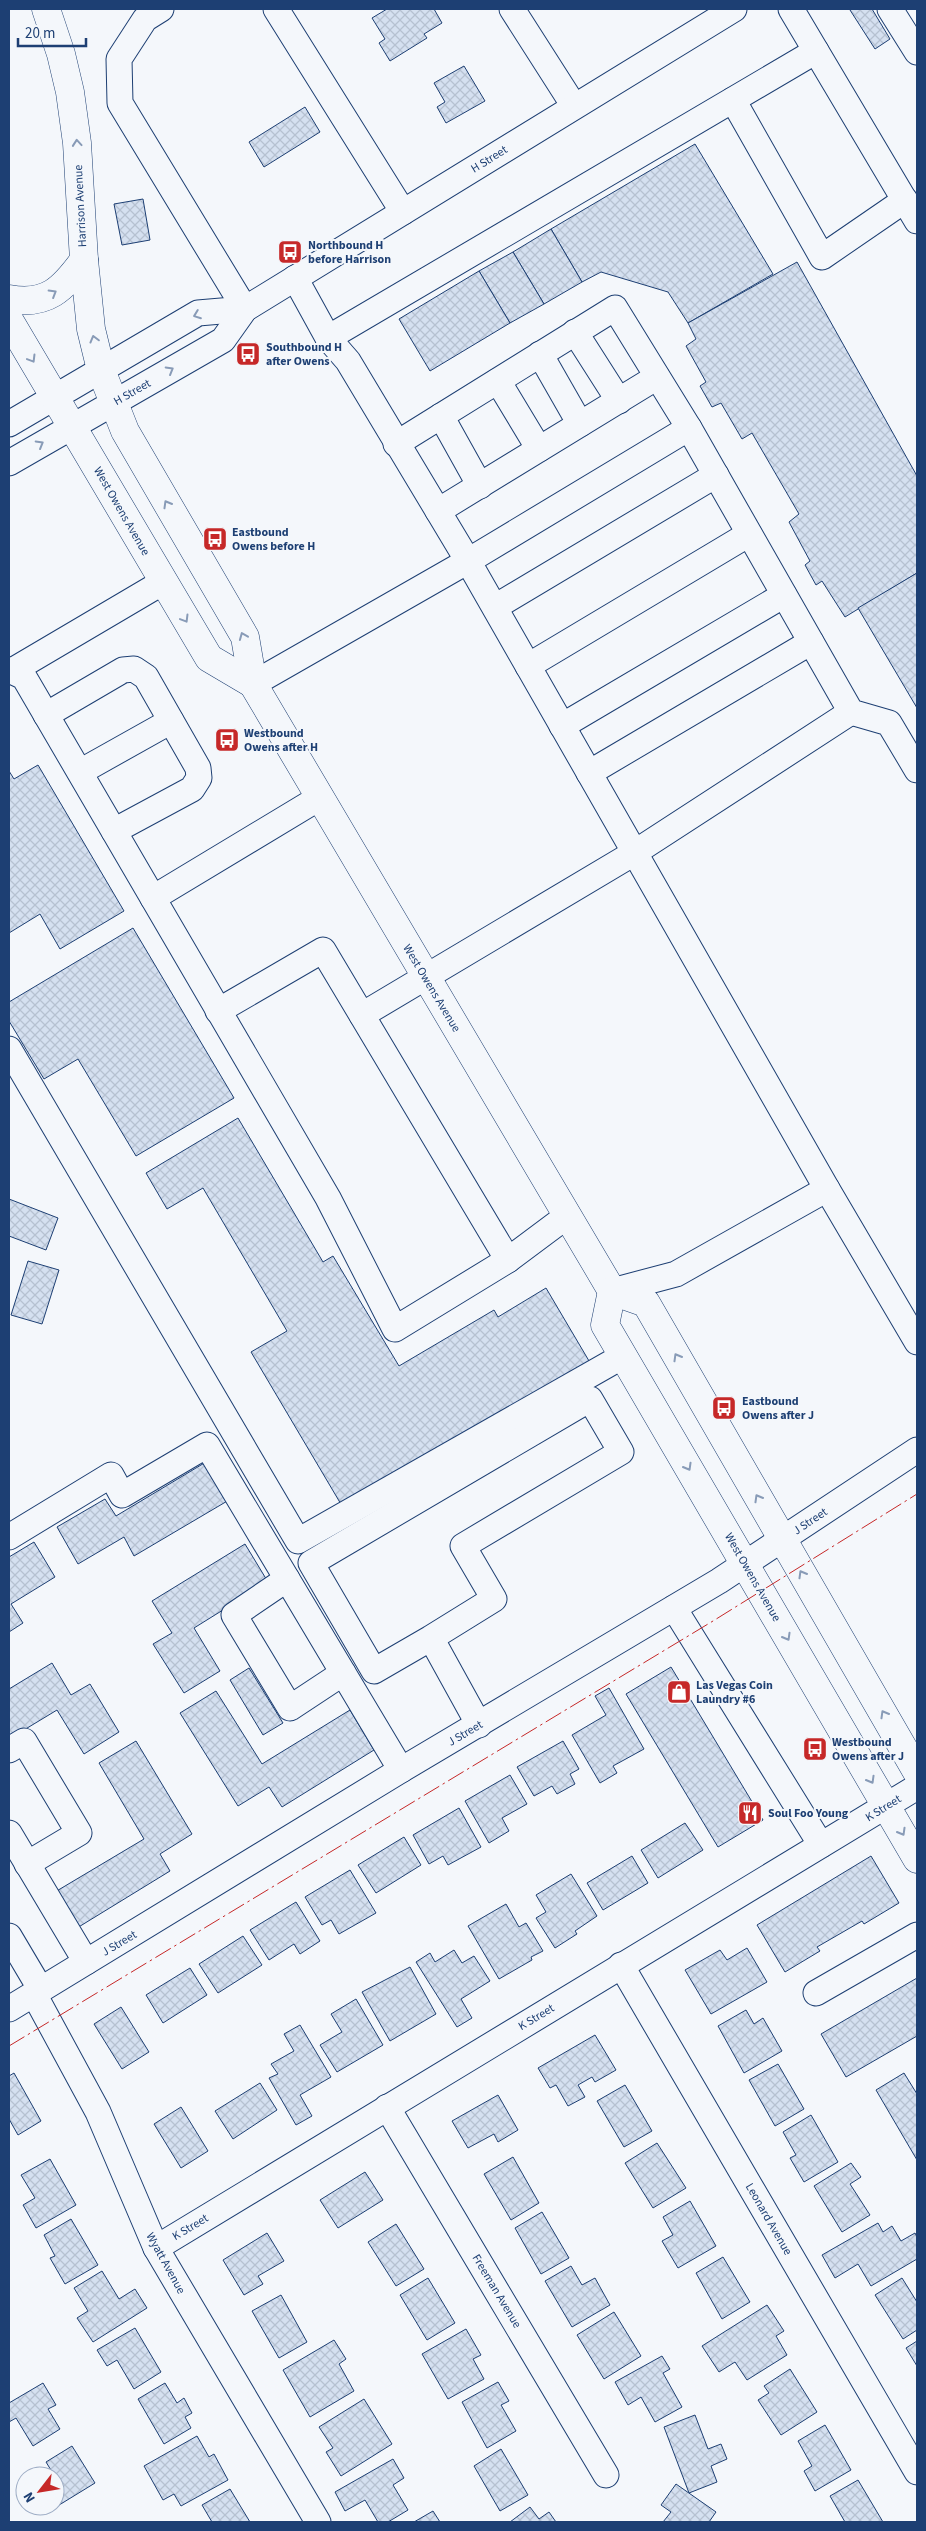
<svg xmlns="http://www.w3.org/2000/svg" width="926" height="2531" font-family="'Source Sans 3',sans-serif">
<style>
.building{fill:url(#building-cross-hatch);stroke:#1d3f73}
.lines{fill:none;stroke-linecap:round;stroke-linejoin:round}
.minor-casing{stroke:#1d3f73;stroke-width:27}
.major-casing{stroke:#1d3f73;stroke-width:29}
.minor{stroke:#f4f7fb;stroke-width:25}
.major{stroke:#f4f7fb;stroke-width:28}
.power{stroke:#c62828;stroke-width:1;stroke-dasharray:18 4 2.5 4;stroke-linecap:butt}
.oneway{stroke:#889bb7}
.labels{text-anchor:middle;stroke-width:4;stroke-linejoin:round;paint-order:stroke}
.street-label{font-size:12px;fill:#1d3f73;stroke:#f4f7fb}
.poi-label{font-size:12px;font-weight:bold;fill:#1d3f73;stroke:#f4f7fb;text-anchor:start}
</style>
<defs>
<pattern id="building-cross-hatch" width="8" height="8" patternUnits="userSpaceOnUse" patternTransform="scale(1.25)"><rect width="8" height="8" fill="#d5e0f0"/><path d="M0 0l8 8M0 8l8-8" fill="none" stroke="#b6c1d1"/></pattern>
</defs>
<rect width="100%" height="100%" fill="#f4f7fb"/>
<g class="building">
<polygon points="387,9 434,9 442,23 424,34 427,38 390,61 379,43 385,39 372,18"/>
<polygon points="852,9 872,9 890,39 875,49 850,10"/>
<polygon points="464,66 485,101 446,123 437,107 445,102 434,83"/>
<polygon points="305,107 320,132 264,167 249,142"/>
<polygon points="695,144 773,274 688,323 668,292 601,272 582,282 551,229"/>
<polygon points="143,199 150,240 122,245 114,204"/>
<polygon points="551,229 582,282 544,304 513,252"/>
<polygon points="513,252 544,304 510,323 479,271"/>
<polygon points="797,262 917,476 917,573 845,617 822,581 816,585 805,565 810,561 789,522 799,514 752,433 742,439 721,403 712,407 700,386 706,382 686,346 696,339 688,323"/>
<polygon points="479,271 510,323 430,371 399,319"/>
<polygon points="917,573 917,708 858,608"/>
<polygon points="38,765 124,911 60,949 40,914 9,933 9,771 14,779"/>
<polygon points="133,928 234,1098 136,1156 78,1059 44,1079 9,1021 9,1002"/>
<polygon points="238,1118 323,1262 333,1256 399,1366 494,1310 498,1317 546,1288 592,1366 345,1511 251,1352 287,1331 203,1188 167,1209 146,1173"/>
<polygon points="9,1199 58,1218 46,1250 9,1236"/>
<polygon points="28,1261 59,1270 42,1324 11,1315"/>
<polygon points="206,1462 229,1500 134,1556 124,1537 78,1564 57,1527 105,1499 116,1516"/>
<polygon points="34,1542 55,1577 11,1604 23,1623 9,1632 9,1557"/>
<polygon points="245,1544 268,1582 194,1628 220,1671 184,1693 153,1644 172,1633 152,1601"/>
<polygon points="52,1663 71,1695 90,1684 119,1732 84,1754 57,1710 9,1739 9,1689"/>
<polygon points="671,1667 763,1820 718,1847 626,1694"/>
<polygon points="249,1668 283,1723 263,1735 230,1680"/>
<polygon points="609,1688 644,1749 613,1766 617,1773 600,1783 572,1735 606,1715 595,1696"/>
<polygon points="216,1691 262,1764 350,1710 374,1750 282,1807 269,1787 238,1806 180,1713"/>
<polygon points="136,1741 192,1834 160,1854 170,1871 77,1928 55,1892 144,1839 99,1763"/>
<polygon points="563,1741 579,1769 570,1774 575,1784 557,1794 552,1786 534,1796 517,1767"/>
<polygon points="510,1775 527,1804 502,1818 509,1831 489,1843 465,1801"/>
<polygon points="459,1808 481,1847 448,1865 443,1856 429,1864 413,1835"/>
<polygon points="685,1823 703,1850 658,1878 641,1850"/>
<polygon points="404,1837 421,1865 376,1893 358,1865"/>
<polygon points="632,1856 648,1883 603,1910 587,1883"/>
<polygon points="871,1856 899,1903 864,1924 862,1921 817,1947 820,1951 785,1972 757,1925"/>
<polygon points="350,1870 376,1913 339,1934 331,1920 322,1925 305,1897"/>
<polygon points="571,1874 597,1916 575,1931 577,1934 555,1948 536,1918 546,1912 536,1895"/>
<polygon points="296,1902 320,1941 300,1954 294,1944 269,1960 250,1930"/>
<polygon points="506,1904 519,1927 526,1923 543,1951 531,1957 532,1960 499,1979 468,1926"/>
<polygon points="243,1936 262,1965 218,1993 199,1964"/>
<polygon points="747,1948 767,1982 711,2014 685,1970 720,1950 727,1960"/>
<polygon points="454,1950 462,1963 474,1956 490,1981 461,1999 472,2018 457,2027 416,1962 430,1953 435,1962"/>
<polygon points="410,1967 436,2014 390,2041 362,1992"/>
<polygon points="190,1968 207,1995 163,2023 146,1995"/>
<polygon points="917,1978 917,2036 846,2077 821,2034"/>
<polygon points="356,1999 383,2045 337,2072 320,2045 342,2032 331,2014"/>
<polygon points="121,2007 149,2052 122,2069 94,2024"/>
<polygon points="746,2010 754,2024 763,2018 782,2051 744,2073 718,2026"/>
<polygon points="300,2025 331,2077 300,2095 312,2116 296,2125 269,2078 278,2074 271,2064 294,2051 284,2034"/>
<polygon points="595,2035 616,2070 595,2082 592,2077 578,2085 585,2097 568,2106 556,2085 550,2088 538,2068"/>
<polygon points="778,2064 804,2109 775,2126 749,2080"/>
<polygon points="14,2073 41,2121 18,2135 9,2119 9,2076"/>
<polygon points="904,2073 917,2094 917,2160 876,2090"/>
<polygon points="260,2083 277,2110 233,2139 215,2111"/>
<polygon points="625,2085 652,2131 624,2147 597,2101"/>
<polygon points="498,2095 518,2130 498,2142 494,2134 468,2148 452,2121"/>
<polygon points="181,2107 208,2151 181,2168 154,2124"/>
<polygon points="811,2115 838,2162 804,2182 790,2158 796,2155 783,2132"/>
<polygon points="657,2143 686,2188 653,2208 625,2163"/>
<polygon points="513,2157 539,2203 511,2220 484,2174"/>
<polygon points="50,2159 76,2205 36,2228 23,2205 35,2198 21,2175"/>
<polygon points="851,2163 861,2177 850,2184 870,2215 842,2232 814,2186"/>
<polygon points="365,2172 383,2200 338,2228 320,2200"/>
<polygon points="690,2201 716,2246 678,2268 662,2241 673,2235 663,2217"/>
<polygon points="542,2212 569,2258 541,2274 515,2228"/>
<polygon points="71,2219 98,2265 65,2284 50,2258 55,2256 44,2235"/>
<polygon points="878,2223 883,2232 892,2226 901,2241 915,2233 917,2237 917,2259 871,2286 858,2264 835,2278 822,2255"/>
<polygon points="396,2224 424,2269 396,2286 368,2242"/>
<polygon points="267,2233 284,2261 258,2276 263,2284 244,2295 223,2260"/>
<polygon points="723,2257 750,2302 722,2319 696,2273"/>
<polygon points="571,2266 582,2285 595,2278 610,2305 572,2327 545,2281"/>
<polygon points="102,2271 119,2299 135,2289 147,2308 93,2342 77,2318 88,2311 74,2288"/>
<polygon points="428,2278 455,2323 427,2340 400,2295"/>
<polygon points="902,2278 917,2302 917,2330 903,2339 875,2295"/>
<polygon points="281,2295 307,2342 279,2358 252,2311"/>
<polygon points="767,2305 784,2331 776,2336 787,2355 747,2380 735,2362 719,2372 702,2346"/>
<polygon points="614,2312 641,2356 604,2379 577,2335"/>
<polygon points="135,2328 161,2372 134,2389 117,2360 107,2366 97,2350"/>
<polygon points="466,2329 481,2355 473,2359 484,2379 448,2399 422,2354"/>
<polygon points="334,2340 346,2359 339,2364 354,2391 310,2417 283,2370"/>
<polygon points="917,2341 917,2366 906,2348"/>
<polygon points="662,2356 670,2369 663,2373 682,2407 655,2422 641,2397 628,2405 615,2382"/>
<polygon points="790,2369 817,2412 781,2435 758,2400 769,2393 764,2386"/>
<polygon points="498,2382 509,2401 501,2405 516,2431 487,2448 462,2402"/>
<polygon points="43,2383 56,2405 48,2409 60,2429 33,2446 16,2418 9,2422 9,2403"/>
<polygon points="165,2383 177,2403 184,2398 192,2413 185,2417 191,2428 164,2444 138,2399"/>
<polygon points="364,2399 392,2444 341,2476 326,2452 333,2448 319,2427"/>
<polygon points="695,2415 708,2449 721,2444 727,2459 711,2466 717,2482 689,2493 664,2427"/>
<polygon points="825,2425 851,2470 815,2491 804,2471 812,2466 798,2441"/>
<polygon points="197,2436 209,2457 214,2454 228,2480 181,2506 174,2494 163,2500 144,2466"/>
<polygon points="72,2446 95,2483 51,2510 48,2506 55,2506 55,2481 57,2480 46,2462"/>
<polygon points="501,2449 528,2495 500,2511 474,2466"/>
<polygon points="393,2459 404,2478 393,2485 408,2510 388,2522 378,2522 365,2500 345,2511 335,2492"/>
<polygon points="858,2480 883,2522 845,2522 830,2496"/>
<polygon points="676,2484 716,2512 709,2522 663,2522 671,2512 661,2505"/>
<polygon points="230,2489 250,2522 212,2522 202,2505"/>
<polygon points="530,2507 539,2519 549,2512 556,2522 510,2522"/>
<polygon points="433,2511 440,2522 414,2522"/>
</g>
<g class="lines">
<defs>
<g id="minor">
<polyline points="161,9 145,19 119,59 120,103 245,309"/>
<polyline points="276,9 403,212"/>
<polyline points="512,9 574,106"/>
<polyline points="791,9 917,221"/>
<polyline points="890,9 917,52"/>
<polyline points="733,100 822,257 905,200"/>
<polyline points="295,278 328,338 816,51"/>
<polyline points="575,332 619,401"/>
<polyline points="328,338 348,361 468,561 827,1189 917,1342"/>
<polyline points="540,354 580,424"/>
<polyline points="498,381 539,449"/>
<polyline points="441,416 480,486"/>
<polyline points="9,424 198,313 245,309"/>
<polyline points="396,444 615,308 689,428"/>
<polyline points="9,463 223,340 245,309 734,9"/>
<polyline points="438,511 657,377"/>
<polyline points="495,607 716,475"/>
<polyline points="528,666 749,534"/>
<polyline points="9,670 24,677 328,1198 395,1329 508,1260 567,1216"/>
<polyline points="12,671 163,582"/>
<polyline points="253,684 468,561 689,428 851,712 889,723 917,770"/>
<polyline points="46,715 123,670 134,669 146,677 198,768 199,778 192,789 114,831"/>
<polyline points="562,726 784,595"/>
<polyline points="80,772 171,721"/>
<polyline points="589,773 811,642"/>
<polyline points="153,898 319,798"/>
<polyline points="218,1011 323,950 508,1260"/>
<polyline points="362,1015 634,853 851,712"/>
<polyline points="9,1049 298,1541 623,1356"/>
<polyline points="612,1291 676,1274 827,1189"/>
<polyline points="9,1537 111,1475 122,1495 207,1445 401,1770"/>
<polyline points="287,1579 234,1615 290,1708 343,1673"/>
<polyline points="674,1608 821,1845"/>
<polyline points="431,1638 494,1599 463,1546 621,1452 590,1399 311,1563 374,1671 431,1638 479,1725"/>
<polyline points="9,1750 24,1741 79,1833 27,1864"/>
<polyline points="9,1833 86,1962"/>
<polyline points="9,1936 41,1990"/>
<polyline points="621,1965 917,2472"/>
<polyline points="816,1993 917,1935"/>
<polyline points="34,1994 98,2112 156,2248 318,2522"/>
<polyline points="9,2009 401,1770 719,1581 917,1450"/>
<polyline points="387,2107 606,2475"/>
<polyline points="156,2248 917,1787"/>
</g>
<g id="major">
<polyline points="46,9 61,54 70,92 77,143 84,260 91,329 101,370 125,431 245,637 253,684 612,1291 646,1303 917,1772"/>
<path d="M9 299C47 306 63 289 84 260"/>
<polyline points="9,320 209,658 253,684"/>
<polyline points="612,1291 605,1325 917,1859"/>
</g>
</defs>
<use href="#minor" class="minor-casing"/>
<use href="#major" class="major-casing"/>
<use href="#minor" class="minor"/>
<use href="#major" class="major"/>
<polyline class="power" points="9,2046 713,1621 917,1494"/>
</g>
<defs><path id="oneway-chevron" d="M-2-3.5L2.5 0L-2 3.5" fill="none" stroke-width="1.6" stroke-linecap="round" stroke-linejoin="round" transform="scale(1.25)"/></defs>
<g class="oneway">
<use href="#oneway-chevron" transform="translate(77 143) rotate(-95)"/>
<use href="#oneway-chevron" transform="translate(53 293) rotate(-31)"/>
<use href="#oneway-chevron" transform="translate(197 315) rotate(159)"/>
<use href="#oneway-chevron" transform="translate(94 339) rotate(-105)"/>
<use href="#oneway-chevron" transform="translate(32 359) rotate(59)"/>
<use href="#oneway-chevron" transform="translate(170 370) rotate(-30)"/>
<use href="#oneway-chevron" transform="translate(40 444) rotate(-30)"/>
<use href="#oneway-chevron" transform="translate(167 504) rotate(-120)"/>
<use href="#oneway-chevron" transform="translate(185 619) rotate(59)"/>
<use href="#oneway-chevron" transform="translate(243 636) rotate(-112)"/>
<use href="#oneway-chevron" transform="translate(677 1357) rotate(-120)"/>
<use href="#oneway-chevron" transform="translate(688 1467) rotate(60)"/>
<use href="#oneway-chevron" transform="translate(758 1498) rotate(-120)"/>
<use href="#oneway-chevron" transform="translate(802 1574) rotate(-120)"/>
<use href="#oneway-chevron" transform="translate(787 1637) rotate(60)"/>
<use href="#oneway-chevron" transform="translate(884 1714) rotate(-120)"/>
<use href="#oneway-chevron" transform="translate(871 1780) rotate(60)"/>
<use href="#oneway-chevron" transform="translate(902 1832) rotate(60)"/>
</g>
<defs>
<symbol id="bus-square" viewBox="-11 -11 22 22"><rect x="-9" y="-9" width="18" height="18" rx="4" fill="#c62828" stroke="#f4f7fb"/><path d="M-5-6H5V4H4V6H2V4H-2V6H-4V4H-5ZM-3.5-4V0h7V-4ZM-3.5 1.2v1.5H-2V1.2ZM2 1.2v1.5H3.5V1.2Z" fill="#fff"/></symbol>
<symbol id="shop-square" viewBox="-11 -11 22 22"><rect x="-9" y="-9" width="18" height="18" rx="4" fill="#c62828" stroke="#f4f7fb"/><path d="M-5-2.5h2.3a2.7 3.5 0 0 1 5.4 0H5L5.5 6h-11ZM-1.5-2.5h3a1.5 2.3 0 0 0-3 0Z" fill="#fff"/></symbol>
<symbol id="restaurant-square" viewBox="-11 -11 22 22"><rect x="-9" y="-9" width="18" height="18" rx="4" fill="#c62828" stroke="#f4f7fb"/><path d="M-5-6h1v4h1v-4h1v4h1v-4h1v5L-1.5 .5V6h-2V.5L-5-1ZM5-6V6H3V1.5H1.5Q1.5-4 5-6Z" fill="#fff"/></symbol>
</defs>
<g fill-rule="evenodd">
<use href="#bus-square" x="276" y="238" width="28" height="28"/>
<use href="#bus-square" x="234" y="340" width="28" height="28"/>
<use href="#bus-square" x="201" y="525" width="28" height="28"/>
<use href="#bus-square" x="213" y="726" width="28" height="28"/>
<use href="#bus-square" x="710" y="1394" width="28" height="28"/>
<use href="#shop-square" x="665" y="1678" width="28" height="28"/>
<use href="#bus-square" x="801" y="1735" width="28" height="28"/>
<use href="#restaurant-square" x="736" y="1799" width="28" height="28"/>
</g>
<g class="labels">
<g class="street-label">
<text transform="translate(489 159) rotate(-32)" y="4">H Street</text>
<text transform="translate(80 206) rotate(-93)" y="4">Harrison Avenue</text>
<text transform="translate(132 392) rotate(-30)" y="4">H Street</text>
<text transform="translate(122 511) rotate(60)" y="4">West Owens Avenue</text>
<text transform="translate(432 988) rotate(59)" y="4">West Owens Avenue</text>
<text transform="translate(810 1521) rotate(-34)" y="4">J Street</text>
<text transform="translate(753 1577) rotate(60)" y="4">West Owens Avenue</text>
<text transform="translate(465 1733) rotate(-31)" y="4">J Street</text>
<text transform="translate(883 1808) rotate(-32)" y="4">K Street</text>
<text transform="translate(119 1943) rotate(-31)" y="4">J Street</text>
<text transform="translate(536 2017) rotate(-31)" y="4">K Street</text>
<text transform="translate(769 2219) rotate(60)" y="4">Leonard Avenue</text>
<text transform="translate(190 2227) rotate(-31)" y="4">K Street</text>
<text transform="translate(166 2263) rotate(61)" y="4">Wyatt Avenue</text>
<text transform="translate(497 2291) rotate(59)" y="4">Freeman Avenue</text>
</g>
<g class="poi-label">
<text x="308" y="249">Northbound H<tspan x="308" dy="14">before Harrison</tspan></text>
<text x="266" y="351">Southbound H<tspan x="266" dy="14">after Owens</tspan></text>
<text x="232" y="536">Eastbound<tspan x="232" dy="14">Owens before H</tspan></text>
<text x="244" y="737">Westbound<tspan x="244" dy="14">Owens after H</tspan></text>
<text x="742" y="1405">Eastbound<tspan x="742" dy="14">Owens after J</tspan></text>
<text x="696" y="1689">Las Vegas Coin<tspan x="696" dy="14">Laundry #6</tspan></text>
<text x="832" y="1746">Westbound<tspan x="832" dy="14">Owens after J</tspan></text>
<text x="768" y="1817">Soul Foo Young</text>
</g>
</g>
<rect width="926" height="2531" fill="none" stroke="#1d3f73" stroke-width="20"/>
<g transform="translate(40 2491) rotate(239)"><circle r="24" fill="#f4f7fb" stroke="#9eadc5"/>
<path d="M0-4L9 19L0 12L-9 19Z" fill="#c62828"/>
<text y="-8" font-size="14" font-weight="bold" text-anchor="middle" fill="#1d3f73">N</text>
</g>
<path d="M18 38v8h68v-8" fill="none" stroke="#1d3f73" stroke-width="2.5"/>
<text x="25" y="38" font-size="15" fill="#1d3f73" stroke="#f4f7fb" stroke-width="4" paint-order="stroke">20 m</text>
</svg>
